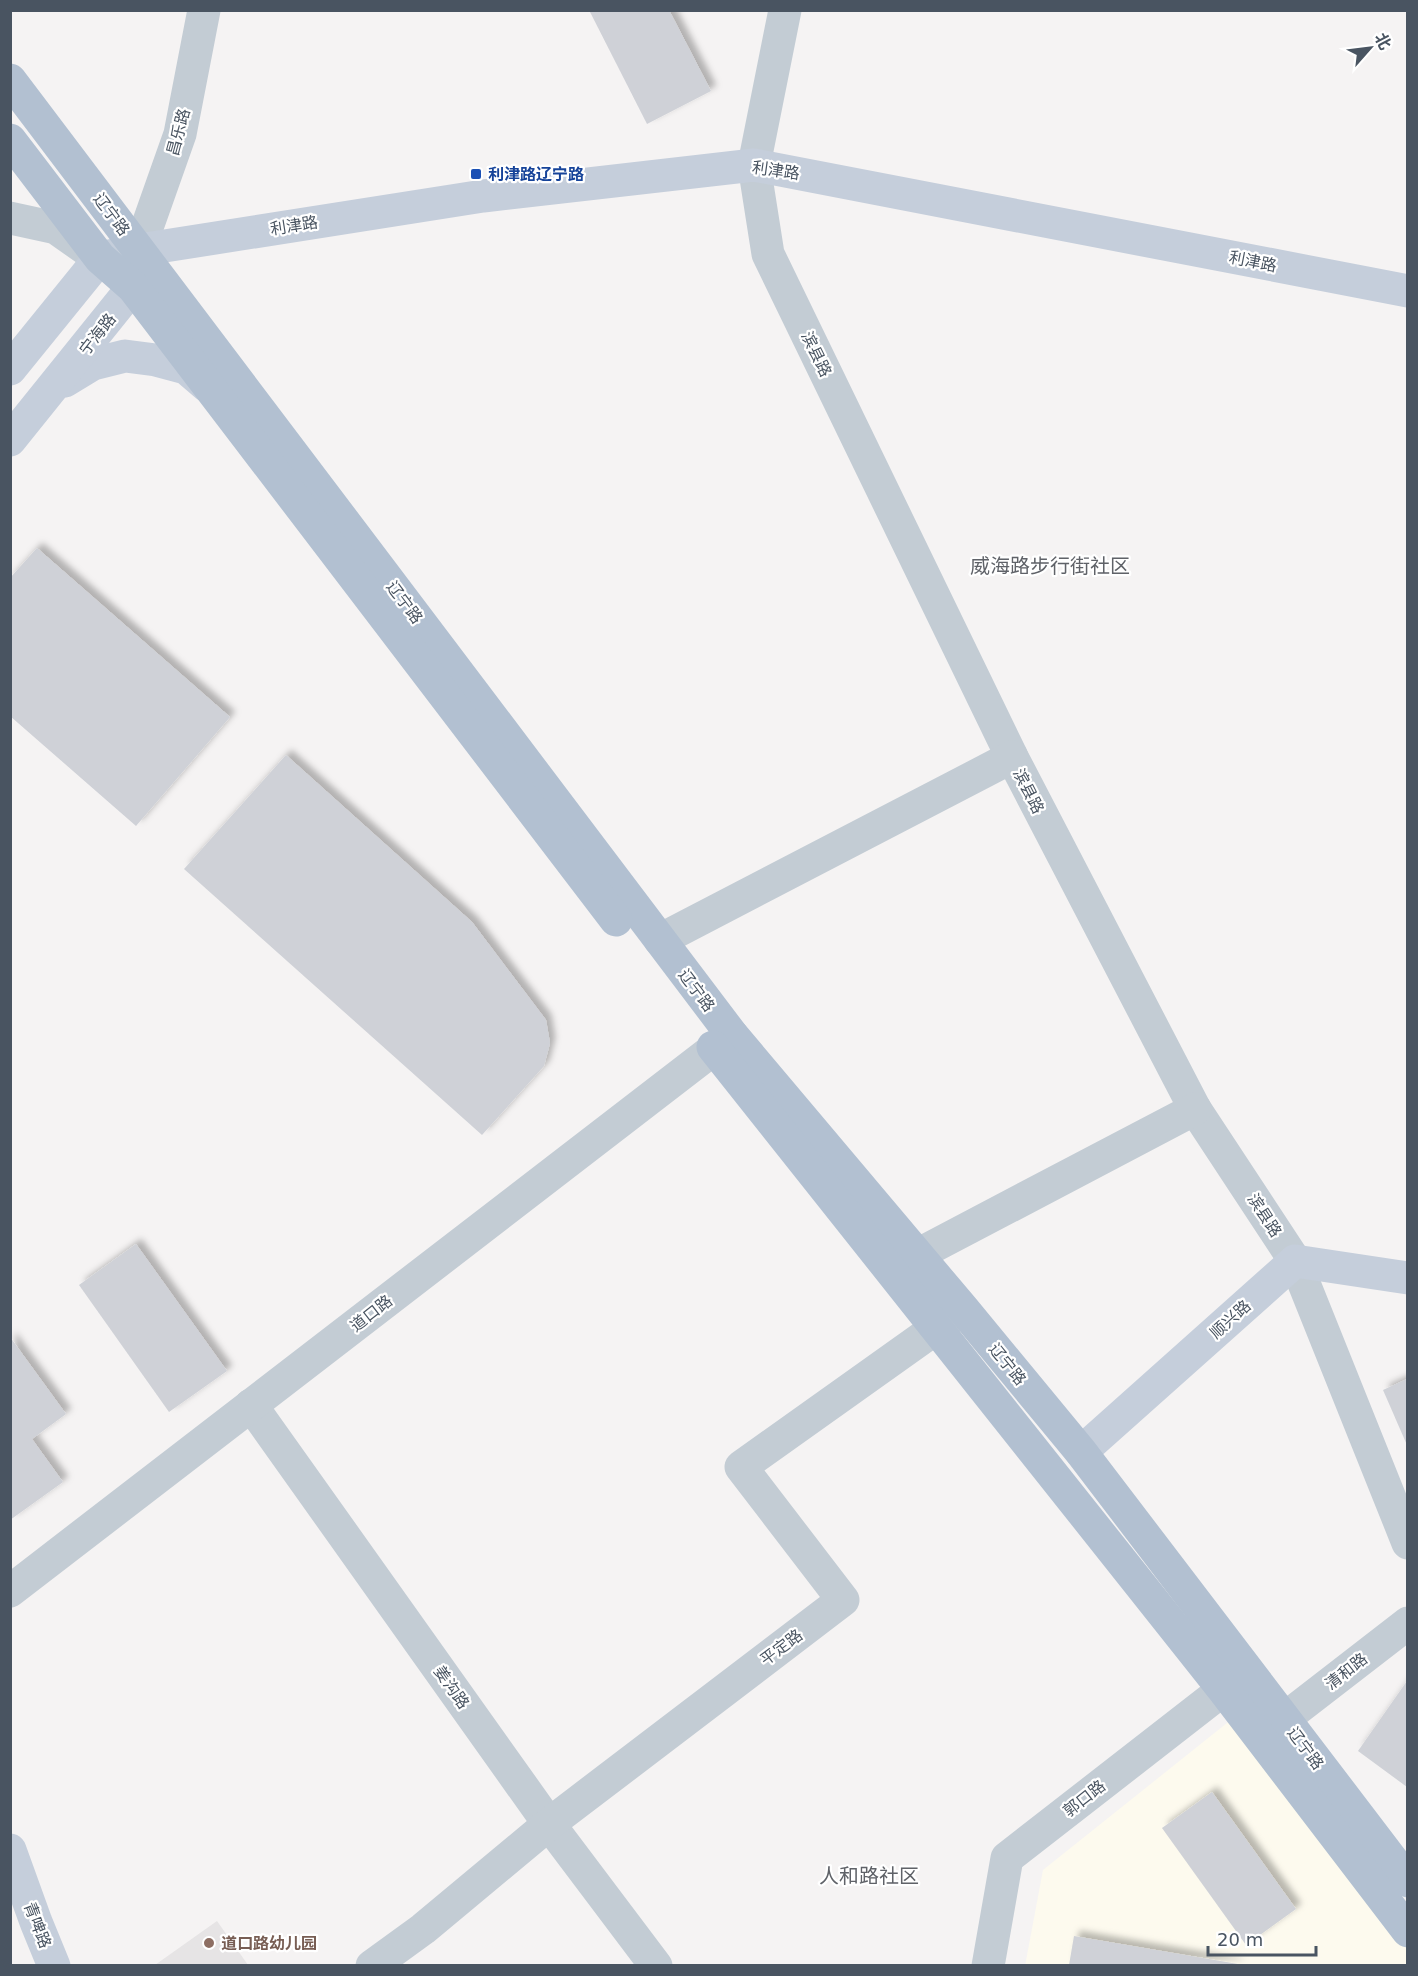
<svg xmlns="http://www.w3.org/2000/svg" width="1418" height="1976" font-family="'DejaVu Sans','Noto Sans SC',sans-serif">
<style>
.commercial{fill:#fdfaee}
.education{fill:#e6e4e5}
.building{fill:#cfd1d7;filter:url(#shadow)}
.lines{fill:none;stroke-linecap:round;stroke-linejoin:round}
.street{stroke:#c3ccd4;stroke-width:33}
.secondary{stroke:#c5cedb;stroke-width:33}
.primary{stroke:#b2c0d1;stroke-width:33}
.transit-dot{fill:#1a4fb4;stroke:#fff;stroke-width:2}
.education-dot{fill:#8d6e63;stroke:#fff;stroke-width:2}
.labels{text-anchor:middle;stroke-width:4.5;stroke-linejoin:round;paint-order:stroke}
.street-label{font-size:16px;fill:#495461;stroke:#fff}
.transit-label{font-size:16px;font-weight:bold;fill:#164399;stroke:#fff;text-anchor:start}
.education-label{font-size:16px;font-weight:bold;fill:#785e54;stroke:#fff;text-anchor:start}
.quarter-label{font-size:20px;fill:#5f6268;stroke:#fff}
</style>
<defs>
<filter id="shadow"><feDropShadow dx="5.5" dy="-5.5" stdDeviation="3" flood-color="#0004"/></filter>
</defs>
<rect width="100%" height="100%" fill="#f5f3f3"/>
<polygon class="commercial" points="1237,1715 1407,1945 1407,1965 1025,1966 1043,1870"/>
<polygon class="education" points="217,1921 248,1965 155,1965"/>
<g class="building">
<polygon points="589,10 669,10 711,91 647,124"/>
<polygon points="37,548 230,717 136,826 10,716 10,578"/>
<polygon points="286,755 472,922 546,1020 550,1043 544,1066 482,1135 184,869"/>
<polygon points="136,1244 227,1371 169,1412 79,1285"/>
<polygon points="10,1337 66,1414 32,1439 63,1482 10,1520"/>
<polygon points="1407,1379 1407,1445 1383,1390"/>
<polygon points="1407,1681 1407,1787 1358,1751"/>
<polygon points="1212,1792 1296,1909 1246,1945 1162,1828"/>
<polygon points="1074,1936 1238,1964 1238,1965 1069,1965"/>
</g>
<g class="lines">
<g class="street">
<polyline points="785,10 754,165 768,254 1012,757 1195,1109 1295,1261 1408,1543"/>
<polyline points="10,218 56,228 93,254"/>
<polyline points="139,250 180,134 204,10"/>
<polyline points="660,940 1012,757"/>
<polyline points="917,1255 1195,1109"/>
<polyline points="251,1405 549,1824 656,1966"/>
<polyline points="10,1591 732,1035"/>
<polyline points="1284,1719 1408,1623"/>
<polyline points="372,1966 423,1929 549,1824 843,1600 741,1467 960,1311"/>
<polyline points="988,1966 1007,1858 1246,1672"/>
</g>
<g class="secondary">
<polyline points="10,369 100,258 139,250 483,196 754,165 1408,291"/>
<polyline points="65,381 93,364 125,356 156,360 186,368 207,386"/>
<polyline points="10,440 133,287 137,261"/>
<polyline points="1081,1452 1295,1261 1408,1278"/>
<polyline points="10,1850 36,1922 54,1966"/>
</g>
<g class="primary">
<polyline points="10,80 732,1035 963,1309 1081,1452 1408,1881"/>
<polyline points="10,140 100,258 133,287 616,920"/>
<polyline points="713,1047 1223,1689 1408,1931"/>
</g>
</g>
<rect class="transit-dot" x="470" y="168" width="12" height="12" rx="3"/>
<circle class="education-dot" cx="209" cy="1943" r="6"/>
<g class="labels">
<g class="street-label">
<text transform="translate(178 132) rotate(-75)" y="6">昌乐路</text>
<text transform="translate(776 170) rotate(8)" y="6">利津路</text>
<text transform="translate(112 214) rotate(53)" y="6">辽宁路</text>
<text transform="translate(294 225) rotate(-9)" y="6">利津路</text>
<text transform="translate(1253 261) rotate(11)" y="6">利津路</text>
<text transform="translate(97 334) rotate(-52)" y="6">宁海路</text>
<text transform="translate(817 354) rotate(64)" y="6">滨县路</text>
<text transform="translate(405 602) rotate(53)" y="6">辽宁路</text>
<text transform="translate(1029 791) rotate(63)" y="6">滨县路</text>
<text transform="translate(697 990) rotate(53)" y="6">辽宁路</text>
<text transform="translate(1265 1215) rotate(57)" y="6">滨县路</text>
<text transform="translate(371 1313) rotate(-38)" y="6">道口路</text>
<text transform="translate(1230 1319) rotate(-42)" y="6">顺兴路</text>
<text transform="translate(1008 1364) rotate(51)" y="6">辽宁路</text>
<text transform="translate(781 1647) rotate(-37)" y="6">平定路</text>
<text transform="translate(1346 1671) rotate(-38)" y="6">清和路</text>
<text transform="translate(452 1687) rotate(55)" y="6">姜沟路</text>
<text transform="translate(1306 1748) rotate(53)" y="6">辽宁路</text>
<text transform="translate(1084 1798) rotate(-38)" y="6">郭口路</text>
<text transform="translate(38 1925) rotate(69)" y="6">青啤路</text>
</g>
<g class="transit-label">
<text x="488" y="180">利津路辽宁路</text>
</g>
<g class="education-label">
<text x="221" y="1949">道口路幼儿园</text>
</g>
<g class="quarter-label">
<text x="1050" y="573">威海路步行街社区</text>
<text x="869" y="1883">人和路社区</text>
</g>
</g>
<rect width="1418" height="1976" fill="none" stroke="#495461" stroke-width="24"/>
<g transform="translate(1370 48) rotate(62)" stroke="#ffffff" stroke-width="4.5" paint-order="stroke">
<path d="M0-4.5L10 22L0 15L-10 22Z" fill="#495461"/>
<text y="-9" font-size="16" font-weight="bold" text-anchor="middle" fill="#495461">北</text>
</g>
<path d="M1208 1946v9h108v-9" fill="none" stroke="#495461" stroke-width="3"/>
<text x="1217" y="1946" font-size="18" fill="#495461" stroke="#ffffff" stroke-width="4.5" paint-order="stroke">20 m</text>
</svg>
